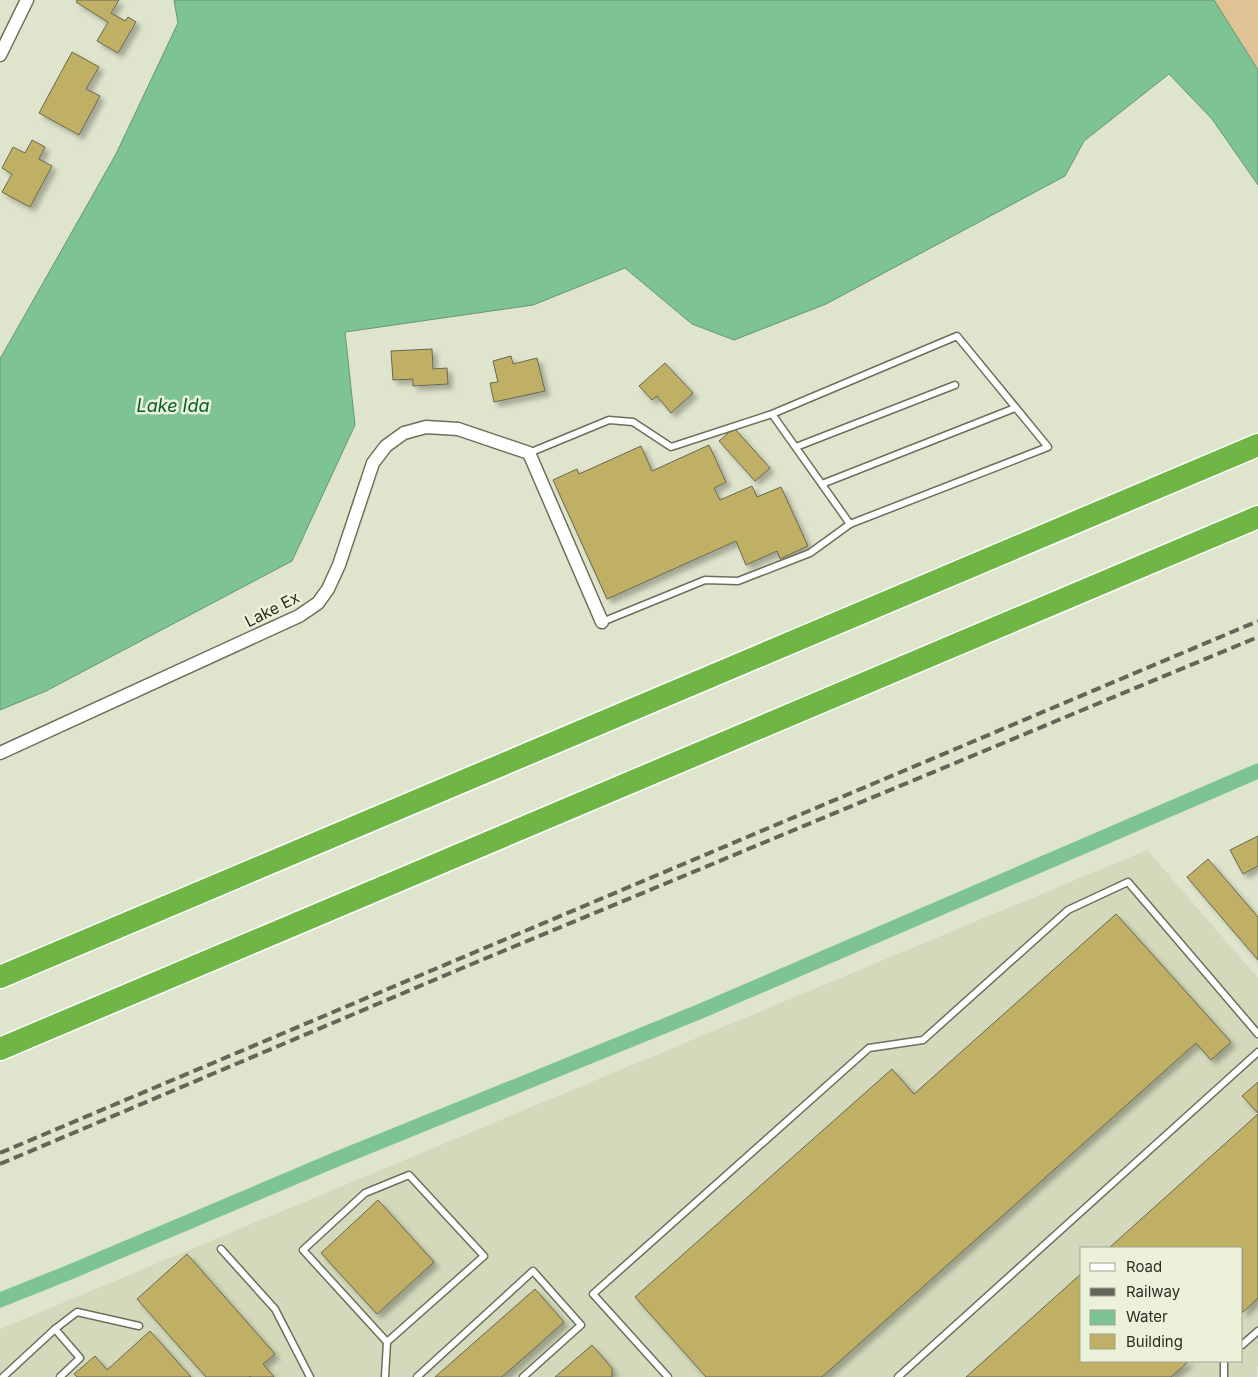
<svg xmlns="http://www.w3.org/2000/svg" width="1258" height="1377" font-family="Inter,sans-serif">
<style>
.built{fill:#d3d9ba;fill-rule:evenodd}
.green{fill:#dfc394}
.water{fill:#7dc394;stroke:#649672}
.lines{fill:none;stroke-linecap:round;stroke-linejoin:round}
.canal{stroke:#7dc394;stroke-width:15}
.building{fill:#bfb065;stroke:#6a6650;filter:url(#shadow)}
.service-casing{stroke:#6b705a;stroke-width:9}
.minor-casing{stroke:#6b705a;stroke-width:15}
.motorway-casing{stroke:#fff;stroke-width:25}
.service{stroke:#fff;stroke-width:6}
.minor{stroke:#fff;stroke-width:12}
.motorway{stroke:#6fb646;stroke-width:22}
.rail{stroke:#636658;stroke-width:4;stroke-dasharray:10 5;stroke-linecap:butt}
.labels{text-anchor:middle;stroke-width:5;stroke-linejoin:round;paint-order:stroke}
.street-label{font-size:16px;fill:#2b2d24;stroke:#ecf2d9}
.water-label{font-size:18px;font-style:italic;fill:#065c31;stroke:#ecf2d9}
</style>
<defs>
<filter id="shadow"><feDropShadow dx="4.5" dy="4.5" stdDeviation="2.5" flood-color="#0004"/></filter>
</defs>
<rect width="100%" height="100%" fill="#dfe5cc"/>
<path class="built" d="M1147 850 1258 978V1366L1257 1367V1377H0V1329ZM1082 1248H1242V1361H1082Z"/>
<polygon class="green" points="1214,0 1258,0 1258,70"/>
<polygon class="water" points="174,0 1214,0 1258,70 1258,185 1212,119 1169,74 1084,141 1065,176 826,304 734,340 692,324 625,268 533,305 345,332 355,425 292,561 46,691 0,710 0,359 116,154 178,23"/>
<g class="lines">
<polyline class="canal" points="0,1300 70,1272 337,1159 701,1011 1258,771"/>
</g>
<g class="building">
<polygon points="77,0 119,0 111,13 125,21 128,17 136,22 118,53 97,41 108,22 76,2"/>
<polygon points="72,52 99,67 86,89 100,96 79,135 39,113"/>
<polygon points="32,140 45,147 39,159 52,166 30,207 2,192 12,174 2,168 13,147 25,153"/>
<polygon points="432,349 433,369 447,368 448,384 413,386 413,379 393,380 391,351"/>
<polygon points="511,356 513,364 537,358 545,391 494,402 490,383 498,382 493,361"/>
<polygon points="665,363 693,393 671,413 657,396 652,400 639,386"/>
<polygon points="734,428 770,468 755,481 719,441"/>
<polygon points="709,445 726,482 714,488 720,500 752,486 757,497 781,487 808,546 780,559 777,551 746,565 736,541 607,599 553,480 577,469 579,474 641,446 652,471"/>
<polygon points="1258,836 1258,866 1243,874 1230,850"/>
<polygon points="1208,859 1258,917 1258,960 1187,877"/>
<polygon points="1116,914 1231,1042 1211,1060 1196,1043 822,1377 706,1377 635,1297 892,1069 914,1094"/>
<polygon points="1258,1082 1258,1113 1242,1096"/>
<polygon points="1258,1114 1258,1298 1242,1313 1242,1248 1109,1248"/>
<polygon points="378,1200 434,1262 377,1314 321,1253"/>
<polygon points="187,1254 275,1354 263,1364 274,1377 251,1377 250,1376 249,1377 206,1377 137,1299"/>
<polygon points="1082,1273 1082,1361 1189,1361 1171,1377 966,1377"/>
<polygon points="535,1289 564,1322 502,1377 435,1377"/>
<polygon points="150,1331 191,1377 77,1377 74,1374 95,1356 107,1370"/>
<polygon points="592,1345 612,1368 612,1377 555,1377"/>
</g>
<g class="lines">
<defs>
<g id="service">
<polyline points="796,447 955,385"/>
<polyline points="529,453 609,420 633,422 671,447 772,414 850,524 1048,447 957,336 772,414"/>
<polyline points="822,484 1015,408"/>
<polyline points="602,622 705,580 738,581 810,553 850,524"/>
<polyline points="221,1249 275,1309 310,1377"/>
<polyline points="55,1329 80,1358 60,1377"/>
<polyline points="1242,1345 1258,1331"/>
<polyline points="3,1377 55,1329 77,1312 139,1326"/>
<polyline points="385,1377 387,1342 303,1250 365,1193 409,1175 484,1256 387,1342"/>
<polyline points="417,1377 533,1271 581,1325 523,1377"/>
<polyline points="668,1377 593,1294 869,1048 923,1040 1068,910 1128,882 1258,1034"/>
<polyline points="898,1377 1258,1052"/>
<polyline points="1224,1377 1224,1361"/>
</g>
<g id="minor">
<polyline points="0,55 27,0"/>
<polyline points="0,753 299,616 318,603 328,589 339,565 373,463 386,446 404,433 426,427 458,429 529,453 602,622"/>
</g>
<g id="motorway">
<polyline points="0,977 1258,445"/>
<polyline points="0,1049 1258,517"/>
</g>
</defs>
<use href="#service" class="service-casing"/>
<use href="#minor" class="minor-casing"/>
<use href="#motorway" class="motorway-casing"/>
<use href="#service" class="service"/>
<use href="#minor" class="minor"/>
<use href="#motorway" class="motorway"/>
<g class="rail">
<polyline points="0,1153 1258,621"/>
<polyline points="0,1164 460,969 1258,637"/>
</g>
</g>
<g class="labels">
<g class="street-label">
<text transform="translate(272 609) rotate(-27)" y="6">Lake Ex</text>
</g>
<g class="water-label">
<text x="173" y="412">Lake Ida</text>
</g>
</g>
<rect x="1080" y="1247" width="162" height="115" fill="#ecf2d9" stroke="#9fa391"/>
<rect x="1090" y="1263" width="25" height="8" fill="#ffffff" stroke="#9fa391"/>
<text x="1126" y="1272" font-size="15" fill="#2b2d24">Road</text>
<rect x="1090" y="1288" width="25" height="8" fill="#636658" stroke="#9fa391"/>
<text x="1126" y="1297" font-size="15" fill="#2b2d24">Railway</text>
<rect x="1090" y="1310" width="25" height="15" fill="#7dc394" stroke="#9fa391"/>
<text x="1126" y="1322" font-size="15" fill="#2b2d24">Water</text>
<rect x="1090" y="1334" width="25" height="15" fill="#bfb065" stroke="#9fa391"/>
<text x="1126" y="1347" font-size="15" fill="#2b2d24">Building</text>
</svg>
